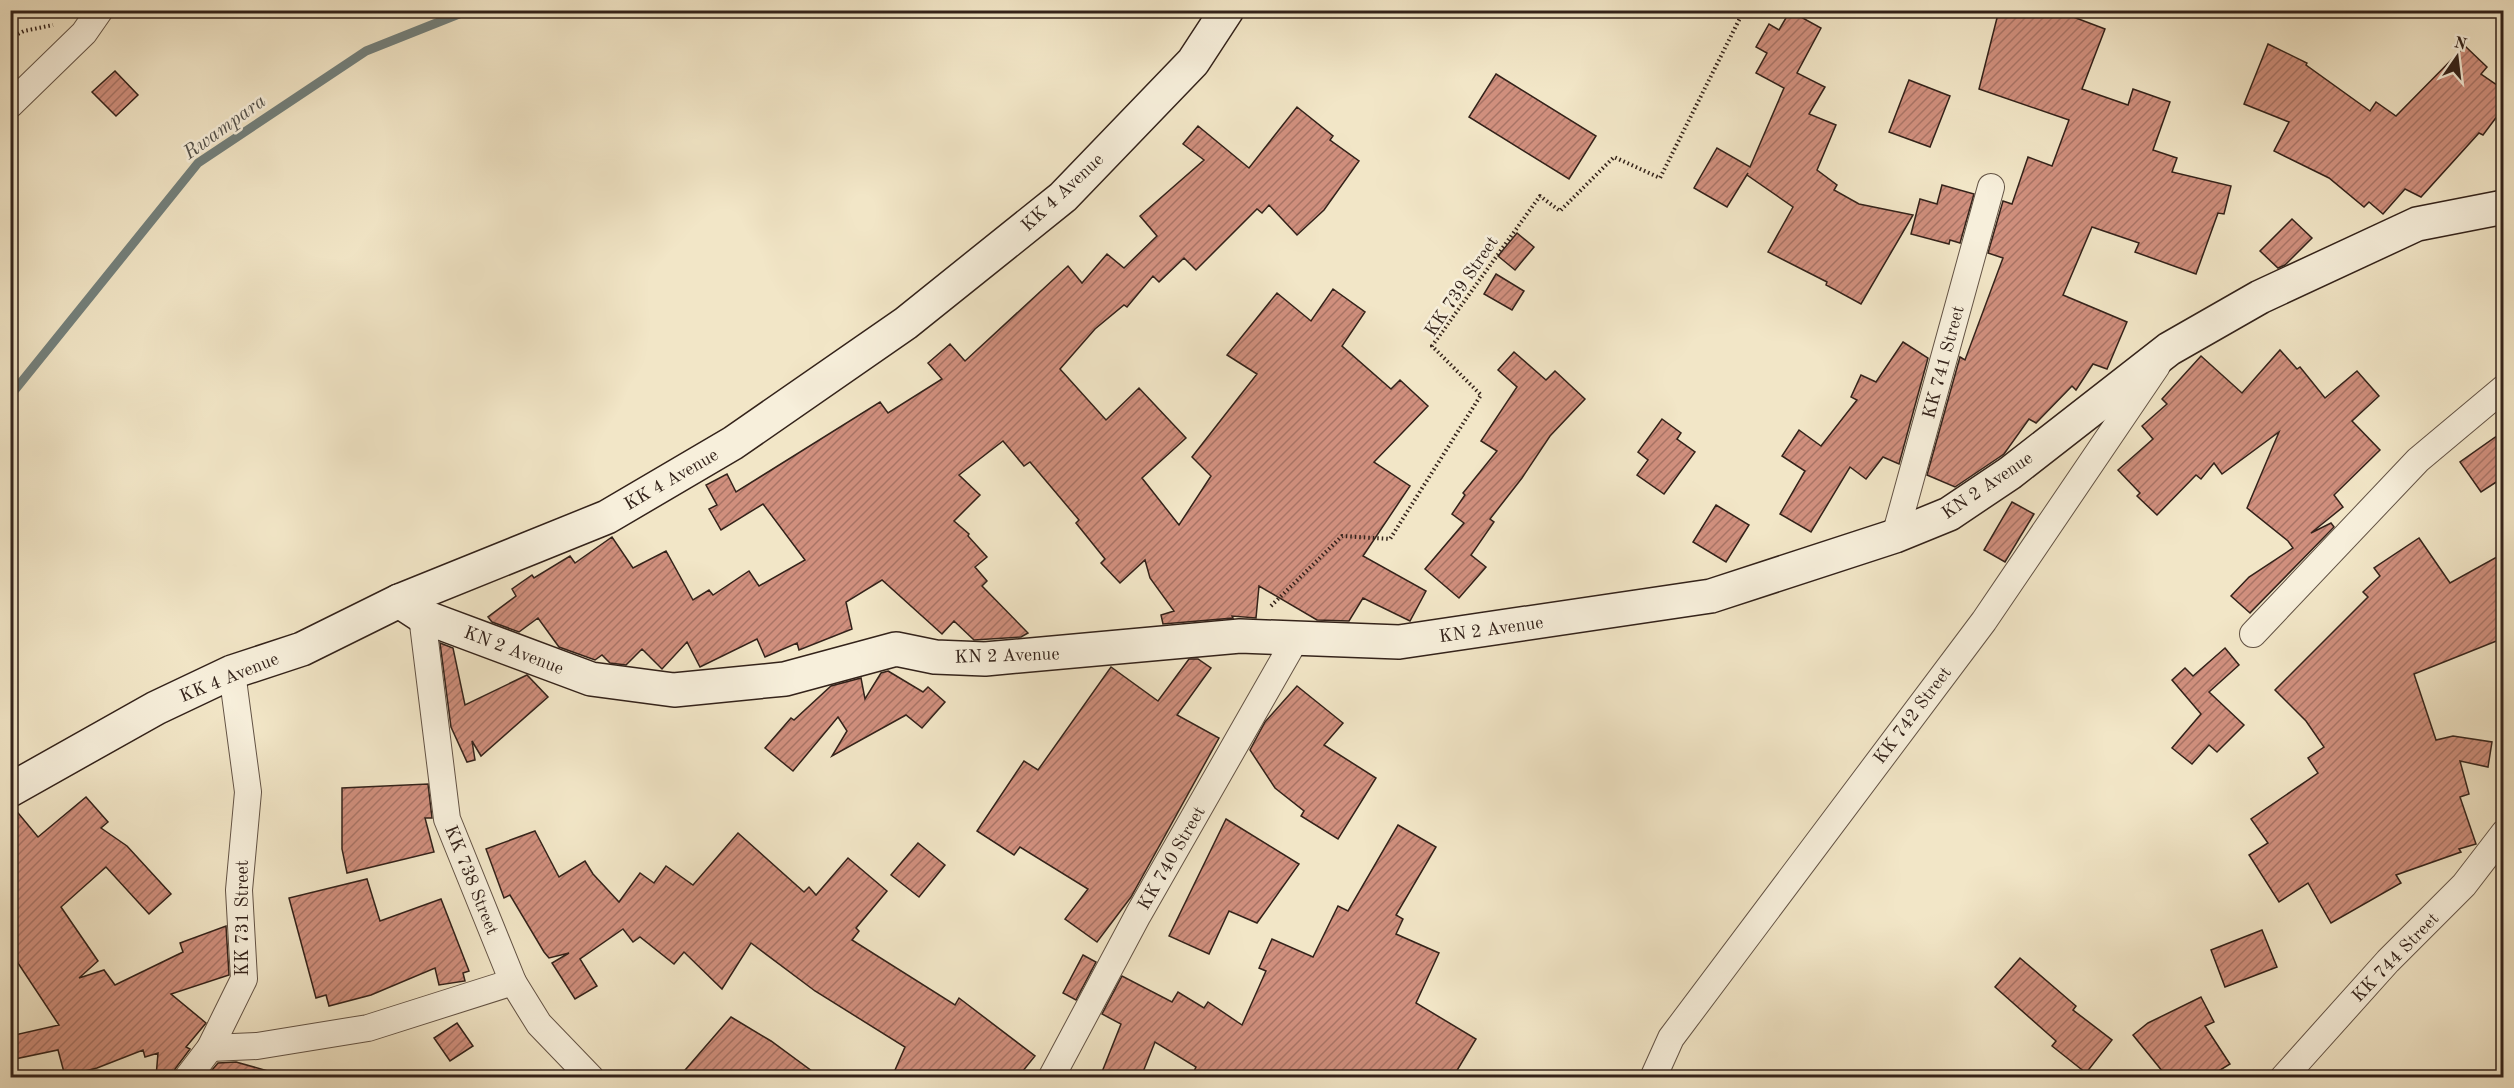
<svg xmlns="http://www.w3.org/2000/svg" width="2514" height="1088" font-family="'Old Standard TT',serif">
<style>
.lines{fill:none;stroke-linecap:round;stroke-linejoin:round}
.stream{stroke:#73807c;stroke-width:9}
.building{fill:url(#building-hatch);stroke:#33221a;stroke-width:1.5}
.street-casing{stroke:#635345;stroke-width:28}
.secondary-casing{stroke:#33221a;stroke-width:36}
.path{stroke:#33221a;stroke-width:4;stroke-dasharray:1.5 3;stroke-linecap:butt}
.street{stroke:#f7efdb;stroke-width:26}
.secondary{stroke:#f7efdb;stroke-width:33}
.labels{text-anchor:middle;stroke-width:5;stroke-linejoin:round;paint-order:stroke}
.street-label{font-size:18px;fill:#33221a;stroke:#f7efdb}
.water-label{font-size:20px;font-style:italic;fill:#53514b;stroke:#f7efdb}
</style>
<defs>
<pattern id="building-hatch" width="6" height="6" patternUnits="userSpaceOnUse" patternTransform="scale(1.5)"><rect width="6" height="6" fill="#d08f7d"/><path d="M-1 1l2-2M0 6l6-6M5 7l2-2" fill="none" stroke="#a97466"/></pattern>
</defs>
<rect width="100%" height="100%" fill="#f2e6c7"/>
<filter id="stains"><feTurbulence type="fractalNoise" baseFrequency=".00333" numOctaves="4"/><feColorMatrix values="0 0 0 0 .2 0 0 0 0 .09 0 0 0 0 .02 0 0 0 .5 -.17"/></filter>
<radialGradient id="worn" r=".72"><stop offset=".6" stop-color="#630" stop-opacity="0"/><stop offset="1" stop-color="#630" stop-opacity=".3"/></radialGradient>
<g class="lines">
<polyline class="stream" points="10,396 198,163 366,51 469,10"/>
</g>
<g class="building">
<polygon points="1999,10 2055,10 2105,29 2082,89 2128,105 2133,89 2170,102 2153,150 2177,158 2172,172 2231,186 2224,214 2218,213 2196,274 2135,252 2139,243 2092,227 2063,295 2127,322 2107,369 2093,364 2076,390 2072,386 2036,423 2029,419 2004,454 1955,487 1927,475 1960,357 1965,360 2003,258 1988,253 2003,201 2012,204 2028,157 2052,166 2069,120 1979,89"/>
<polygon points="1790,11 1821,28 1797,73 1825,87 1809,114 1836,125 1817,170 1837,185 1834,190 1859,204 1913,215 1861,304 1826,285 1827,282 1768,252 1793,207 1747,175 1748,173 1727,207 1694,188 1717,148 1750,167 1784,88 1756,73 1767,53 1756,47 1769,24 1779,30"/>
<polygon points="2268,44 2307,63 2306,65 2370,111 2376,102 2396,116 2465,46 2487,67 2481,74 2504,90 2504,107 2483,135 2479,133 2421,197 2405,189 2383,214 2369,202 2364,207 2329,178 2274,151 2289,122 2244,104"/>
<polygon points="115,71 138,95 116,116 92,92"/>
<polygon points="1496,74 1596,136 1569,179 1469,117"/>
<polygon points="1909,80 1950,96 1930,147 1889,132"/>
<polygon points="1297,107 1333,136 1330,140 1359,161 1324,210 1297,235 1269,205 1262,213 1257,209 1196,270 1184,258 1159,282 1153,276 1127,307 1124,305 1095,329 1060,369 1106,420 1139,388 1186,438 1142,478 1179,525 1211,476 1192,457 1257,374 1227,355 1277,293 1311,321 1333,289 1365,312 1342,346 1391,389 1400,380 1428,406 1374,462 1410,486 1363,556 1426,591 1410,621 1363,598 1349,621 1317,620 1259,586 1256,618 1232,616 1233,618 1163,624 1161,615 1174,611 1150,578 1145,560 1120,583 1101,563 1105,559 1076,523 1079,520 1030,462 1024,466 1003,441 959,475 980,495 954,521 969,534 968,536 987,557 975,567 987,581 982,586 1028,633 1021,637 974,640 954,621 942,634 882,580 846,602 852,629 799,650 797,643 765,657 757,639 700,667 687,642 662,669 642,649 626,665 610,663 602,655 595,660 559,647 538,618 519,632 492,622 488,617 516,596 512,589 532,575 534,578 570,556 575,563 612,537 633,568 666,551 693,600 709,590 713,595 749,571 759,586 805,560 763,504 721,530 709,509 717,505 706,485 727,474 736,492 880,402 888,413 942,379 928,363 950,344 965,361 1068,266 1082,283 1107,254 1124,268 1157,236 1140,216 1204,160 1183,144 1198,126 1249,168"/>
<polygon points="1942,185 1974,194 1960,243 1950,240 1949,244 1911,234 1920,199 1937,204"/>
<polygon points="2292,219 2312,238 2285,265 2278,268 2260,251"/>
<polygon points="1517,233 1534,247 1515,270 1498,256"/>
<polygon points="1496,274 1524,291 1512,310 1484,294"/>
<polygon points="1903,342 1928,358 1899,464 1883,457 1866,479 1850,467 1811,532 1780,514 1805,471 1782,456 1799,430 1821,446 1857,400 1851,397 1861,375 1876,382"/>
<polygon points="2280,350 2297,369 2300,367 2325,398 2357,371 2379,396 2352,421 2380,450 2334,495 2343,507 2311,533 2331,523 2334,527 2250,613 2231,596 2249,577 2293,548 2288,541 2247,508 2279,432 2222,474 2214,463 2201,479 2196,475 2157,515 2137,496 2140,493 2118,470 2153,439 2142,426 2167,404 2162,399 2201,356 2242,393"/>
<polygon points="1514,352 1546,380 1555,371 1585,399 1550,436 1522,478 1490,519 1494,522 1471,555 1486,567 1459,598 1425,569 1464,523 1452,514 1465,495 1463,493 1497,451 1481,441 1517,387 1498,370"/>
<polygon points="1662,419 1681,433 1677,439 1695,452 1664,494 1637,475 1648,460 1638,452"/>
<polygon points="2504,431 2504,477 2481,492 2460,462"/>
<polygon points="2012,502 2034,514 2005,562 1984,550"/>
<polygon points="1716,505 1749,525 1726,562 1693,542"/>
<polygon points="2419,538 2450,583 2504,553 2504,638 2414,674 2436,740 2453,736 2492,742 2488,767 2460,761 2469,794 2460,797 2476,844 2459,849 2461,852 2396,875 2401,883 2331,923 2308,883 2279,902 2249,855 2268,843 2251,819 2318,773 2308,758 2324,747 2306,721 2275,690 2368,597 2363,592 2380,576 2374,568"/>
<polygon points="440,643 453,648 465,705 527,675 548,697 481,756 472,741 475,760 467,762 451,727"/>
<polygon points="2225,648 2239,665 2209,692 2244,725 2217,752 2209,745 2192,764 2172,748 2201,714 2172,680 2185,668 2193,676"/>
<polygon points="1189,659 1198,659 1211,668 1177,715 1219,738 1131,897 1097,942 1065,919 1088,889 1020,847 1014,855 977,831 1024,761 1038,770 1111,667 1158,701"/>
<polygon points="888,671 923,692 928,687 945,702 922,728 906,715 832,756 847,731 838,717 793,771 765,748 791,718 794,720 831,686 861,678 865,699 881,673"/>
<polygon points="1297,686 1343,723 1324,745 1376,778 1338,839 1301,816 1304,811 1275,788 1250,750 1265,722"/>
<polygon points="428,784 432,818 425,818 434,852 347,873 342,849 342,788"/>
<polygon points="86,797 108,822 101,828 127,846 171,894 149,914 106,867 61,907 98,961 79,978 104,970 115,985 183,952 180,943 226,926 229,975 171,994 206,1023 186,1047 190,1049 175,1069 172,1077 156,1077 158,1053 145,1057 143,1050 97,1068 65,1076 58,1050 10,1060 10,1036 59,1025 10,951 10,809 14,808 38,837"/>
<polygon points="1226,819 1299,864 1257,923 1229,911 1209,954 1169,936"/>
<polygon points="1398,825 1436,847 1396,915 1403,919 1396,934 1439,953 1416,1003 1476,1039 1453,1077 1191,1077 1196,1067 1155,1042 1141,1077 1100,1077 1121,1024 1102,1014 1122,976 1172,1002 1178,992 1204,1008 1208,1002 1242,1025 1266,971 1259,968 1272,939 1313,957 1338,906 1348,911"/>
<polygon points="535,831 559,877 585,861 593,874 619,902 640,873 654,883 666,866 693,885 738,833 804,892 809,887 816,895 848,858 887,891 856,928 859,931 852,940 955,1005 959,998 1035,1056 1018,1077 892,1077 905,1047 815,991 751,943 722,989 684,952 674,964 640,937 633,942 623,929 580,959 597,986 575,999 552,963 569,953 549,958 544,952 510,895 504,898 486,849"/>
<polygon points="918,843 945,865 919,897 891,875"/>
<polygon points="367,879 380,921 441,899 469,971 463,973 465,981 439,985 435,968 371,995 329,1006 326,995 316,998 289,898"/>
<polygon points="2262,930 2277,967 2225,987 2211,950"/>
<polygon points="1083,955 1096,962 1076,1000 1063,993"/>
<polygon points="2020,958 2076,1006 2073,1010 2112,1040 2086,1073 2052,1046 2056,1041 1995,987"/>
<polygon points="2201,997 2214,1022 2205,1026 2230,1064 2209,1077 2167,1077 2133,1035 2148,1023"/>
<polygon points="731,1017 771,1041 820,1077 679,1077"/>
<polygon points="457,1023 473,1046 450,1061 434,1038"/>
<polygon points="236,1062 268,1071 267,1077 206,1077 218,1063"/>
</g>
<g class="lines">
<defs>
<g id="street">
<polyline points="10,105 84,33 100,10"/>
<polyline points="1895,536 1991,187"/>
<polyline points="422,616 447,819 513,982 539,1024 591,1078"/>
<polyline points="2253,634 2418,460 2504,388"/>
<polyline points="210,1048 257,1046 368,1028 513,982"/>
<polyline points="187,1078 210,1048 244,979 239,890 248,792 232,672"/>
<polyline points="1051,1078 1138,915 1295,640"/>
<polyline points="1653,1078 1671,1038 1984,621 2157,366"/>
<polyline points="2283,1078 2388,961 2464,885 2504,833"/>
</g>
<g id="secondary">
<polyline points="399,601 422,616 591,679 674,690 785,679 896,649 935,657 985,659 1240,636 1399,642 1711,596 1895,536 1949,514 2010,473 2169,349 2260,297 2417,224 2504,207"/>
<polyline points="10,790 156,708 232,672 302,649 399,601 607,517 733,443 906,323 1063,197 1193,62 1227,10"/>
</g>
</defs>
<use href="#street" class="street-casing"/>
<use href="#secondary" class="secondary-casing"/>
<g class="path">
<polyline points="10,38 24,31 53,25"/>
<polyline points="1271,606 1342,536 1390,539 1481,395 1432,346 1540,196 1560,211 1614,157 1660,178 1744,10"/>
</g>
<use href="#street" class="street"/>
<use href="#secondary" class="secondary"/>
</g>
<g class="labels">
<g class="street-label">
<text transform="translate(1062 192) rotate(-43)" y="6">KK 4 Avenue</text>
<text transform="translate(1461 286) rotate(-56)" y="6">KK 739 Street</text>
<text transform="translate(1943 362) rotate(-75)" y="6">KK 741 Street</text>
<text transform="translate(671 479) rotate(-30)" y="6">KK 4 Avenue</text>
<text transform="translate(1987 485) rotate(-34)" y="6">KN 2 Avenue</text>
<text transform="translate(1491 629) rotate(-8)" y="6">KN 2 Avenue</text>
<text transform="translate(514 650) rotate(21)" y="6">KN 2 Avenue</text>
<text transform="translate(1007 655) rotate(-2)" y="6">KN 2 Avenue</text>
<text transform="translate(229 677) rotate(-22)" y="6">KK 4 Avenue</text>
<text transform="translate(1912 715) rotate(-53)" y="6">KK 742 Street</text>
<text transform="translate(1171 858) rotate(-60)" y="6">KK 740 Street</text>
<text transform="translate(472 880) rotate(68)" y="6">KK 738 Street</text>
<text transform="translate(242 918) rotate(-90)" y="6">KK 731 Street</text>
<text transform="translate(2395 957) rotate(-46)" y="6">KK 744 Street</text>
</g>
<g class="water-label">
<text transform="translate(224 126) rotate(-36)" y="7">Rwampara</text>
</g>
</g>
<rect width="2514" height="1088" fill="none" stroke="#f2e6c7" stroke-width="36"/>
<rect x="12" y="12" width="2490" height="1064" fill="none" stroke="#33221a" stroke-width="3"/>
<rect x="18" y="18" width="2478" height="1052" fill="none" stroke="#33221a" stroke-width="1.5"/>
<g transform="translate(2457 57) rotate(14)" stroke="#f7efdb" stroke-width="4.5" paint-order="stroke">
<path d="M0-4.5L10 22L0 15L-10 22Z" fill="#33221a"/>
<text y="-9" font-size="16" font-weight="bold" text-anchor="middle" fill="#33221a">N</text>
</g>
<rect width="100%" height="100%" filter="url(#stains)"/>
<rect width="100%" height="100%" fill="url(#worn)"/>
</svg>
